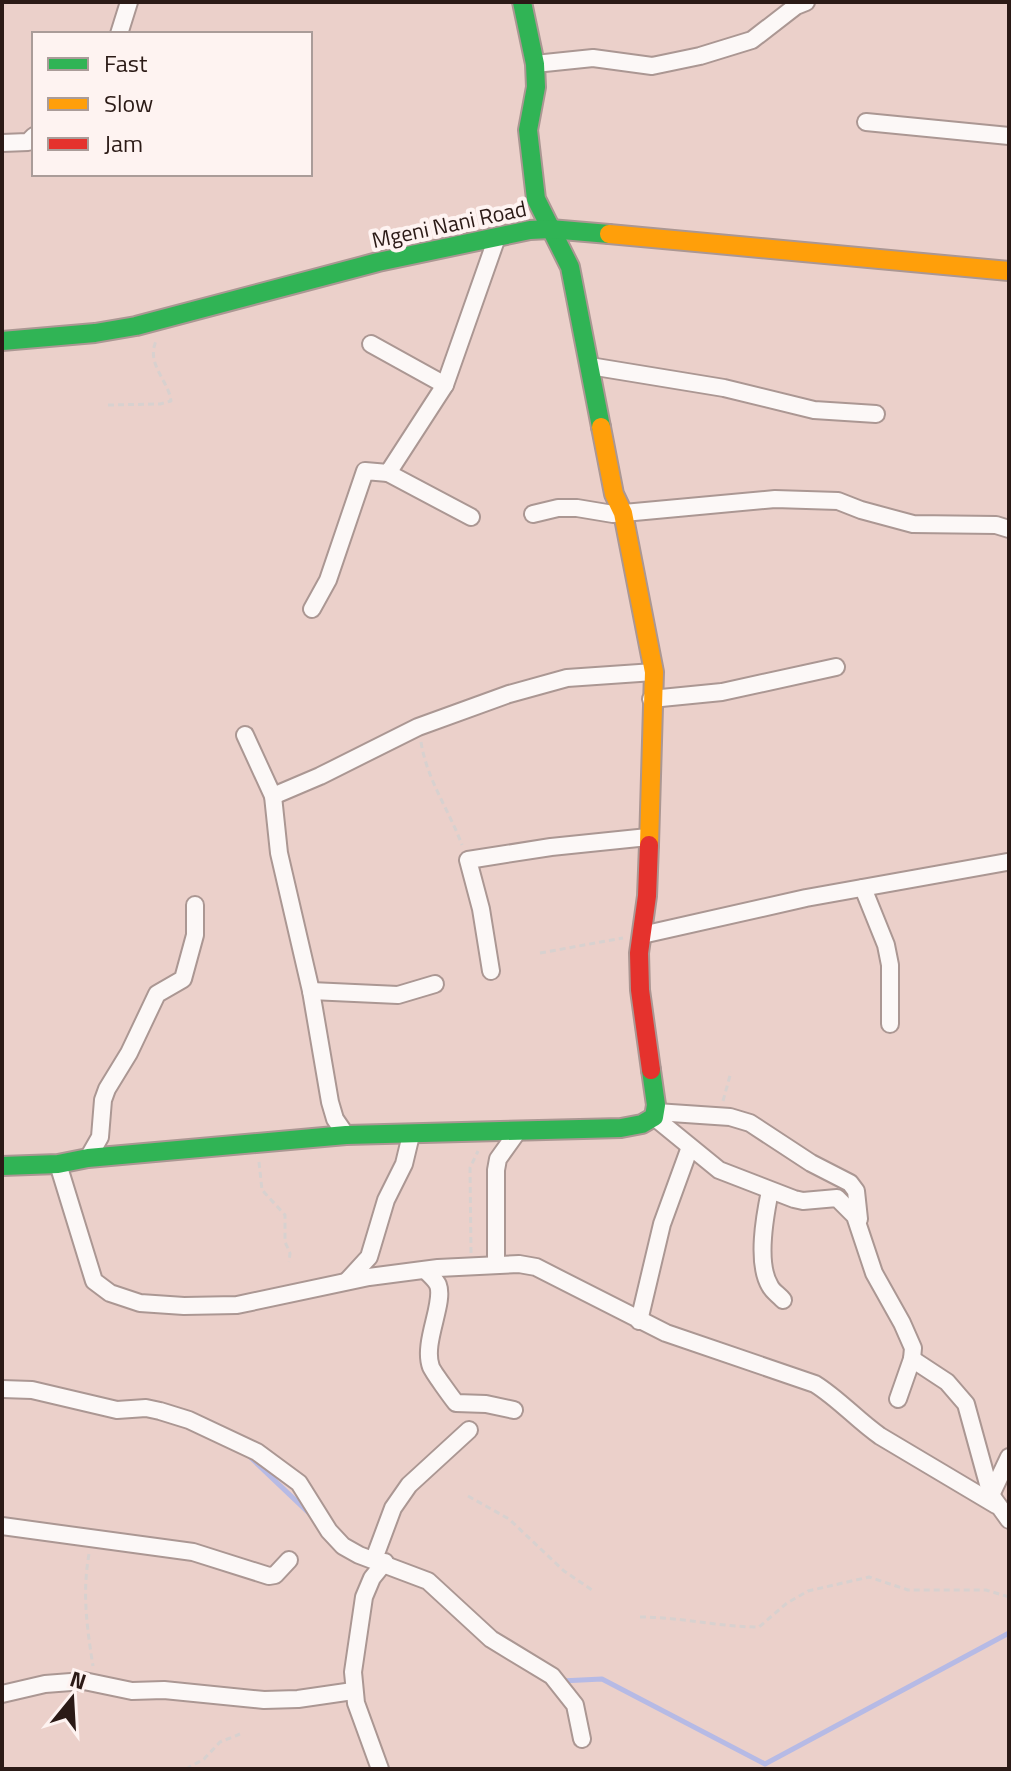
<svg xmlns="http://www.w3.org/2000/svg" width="1011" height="1771" font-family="'Titillium Web',sans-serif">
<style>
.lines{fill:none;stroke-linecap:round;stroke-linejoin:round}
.stream{stroke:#b6bae5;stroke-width:5}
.street-casing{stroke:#ab9793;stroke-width:20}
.fast-casing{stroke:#ab9793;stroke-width:22}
.slow-casing{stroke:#ab9793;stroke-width:22}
.jam-casing{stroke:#ab9793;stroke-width:22}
.path{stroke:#d8d1cf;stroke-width:3;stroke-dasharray:6 4;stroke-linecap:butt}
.street{stroke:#fcf8f7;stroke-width:16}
.fast{stroke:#30b455;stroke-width:18}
.slow{stroke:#ff9f0a;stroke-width:18}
.jam{stroke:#e5322d;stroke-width:18}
.labels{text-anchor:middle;stroke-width:8;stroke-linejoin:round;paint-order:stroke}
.street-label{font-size:22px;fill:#2b1a16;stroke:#fef3f1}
</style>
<rect width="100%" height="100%" fill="#ebd0ca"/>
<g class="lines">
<g class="stream">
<polyline points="247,1454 312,1516"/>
<polyline points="561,1681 602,1679 765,1764 1009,1633"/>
</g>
<defs>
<g id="street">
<polyline points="119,34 129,2"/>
<polyline points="535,64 593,58 652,66 700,56 752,40 796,6 806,2"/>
<polyline points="866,122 1009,136"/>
<polyline points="2,143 28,142 34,136"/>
<polyline points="371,344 445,385"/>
<polyline points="590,366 724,388 814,410 876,414"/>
<polyline points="388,473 471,517"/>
<polyline points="533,514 558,508 577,508 613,514 775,499 838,501 861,510 913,524 996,525 1009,529"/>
<polyline points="312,609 328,580 365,471 388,473 445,385 496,240"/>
<polyline points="651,699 722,692 836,667"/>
<polyline points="245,735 273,796 279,853 311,991 330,1102 335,1119 346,1135"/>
<polyline points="273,796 320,776 418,727 509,694 567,678 654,672"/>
<polyline points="863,888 886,945 890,965 890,1024"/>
<polyline points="642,935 806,898 1007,862"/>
<polyline points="491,971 481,909 468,860 551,847 648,837"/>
<polyline points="311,991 398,995 435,984"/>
<polyline points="656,1112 730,1117 750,1123 811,1163 850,1183 856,1191 859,1219"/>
<polyline points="654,1117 719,1170 794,1199 803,1201 837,1198 855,1216 874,1273 902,1323 913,1348 912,1359 898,1399"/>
<polyline points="88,1158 100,1137 103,1100 107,1089 129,1053 157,994 183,979 195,935 195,905"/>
<path d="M58 1164 94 1281 110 1293 140 1303 184 1306 237 1305 369 1277 438 1268 519 1264 536 1267 666 1333 815 1384C839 1399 857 1420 880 1436L996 1505"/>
<path d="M770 1191C765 1215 756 1263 770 1286 773 1292 779 1295 783 1300"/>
<polyline points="496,1264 496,1170 498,1159 518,1131"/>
<path d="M425 1270C429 1274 436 1280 438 1285 445 1303 422 1343 431 1367 433 1372 452 1398 456 1403L486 1404 514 1410"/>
<polyline points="347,1281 369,1257 386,1200 404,1164 411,1135"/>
<polyline points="639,1321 662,1224 690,1147"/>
<polyline points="912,1359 947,1382 966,1404 991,1495 1009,1520"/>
<polyline points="2,1389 32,1390 117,1410 146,1408 160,1411 189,1420 257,1452 299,1483 329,1531 343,1546 359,1555 428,1581 491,1639 552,1676 575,1705 582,1739"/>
<polyline points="991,1495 1009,1457"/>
<polyline points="2,1526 193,1552 269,1576 275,1575 289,1560"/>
<polyline points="374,1559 393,1508 409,1485 469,1430"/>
<polyline points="2,1694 45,1684 84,1681 132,1691 164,1690 264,1700 298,1699 353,1691"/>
<polyline points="380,1769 356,1703 353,1672 364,1597 372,1578 385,1562"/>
</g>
<g id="fast">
<polyline points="522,2 535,64 536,87 528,130 536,199 570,267 601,427"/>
<polyline points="2,341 95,333 136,326 378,262 530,230 550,229 609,234"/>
<polyline points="2,1166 58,1164 88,1158 346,1135 621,1128 642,1124 654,1117 656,1105 651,1070"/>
</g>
<g id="slow">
<polyline points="609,234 1009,271"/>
<polyline points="601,427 614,494 623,513 654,672 649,845"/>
</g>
<polyline id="jam" points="649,845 647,896 639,953 640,990 651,1070"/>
</defs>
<use href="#street" class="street-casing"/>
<use href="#fast" class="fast-casing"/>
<use href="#slow" class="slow-casing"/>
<use href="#jam" class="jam-casing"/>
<g class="path">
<path d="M108 405 160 404 171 401C168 379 146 365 156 341"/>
<path d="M421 742C427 780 449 810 462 845"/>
<polyline points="540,953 623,938"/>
<polyline points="723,1101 731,1072"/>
<polyline points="259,1162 262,1190 285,1215 285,1242 290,1253 289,1262"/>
<polyline points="471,1253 470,1168 478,1151"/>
<polyline points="468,1496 509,1519 564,1571 592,1590"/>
<path d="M89 1554C82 1593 87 1628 93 1666"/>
<path d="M640 1617C680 1617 719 1627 759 1627L787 1603 808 1591 869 1577 908 1590H986L1009 1597"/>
<polyline points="186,1769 204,1759 220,1742 240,1734"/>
</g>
<use href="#street" class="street"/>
<use href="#fast" class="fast"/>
<use href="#slow" class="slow"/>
<use href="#jam" class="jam"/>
</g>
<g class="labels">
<g class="street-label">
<text transform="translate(449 224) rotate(-12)" y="8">Mgeni Nani Road</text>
</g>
</g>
<rect width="1011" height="1771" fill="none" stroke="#2b1a16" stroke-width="8"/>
<rect x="32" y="32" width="280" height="144" fill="#fef3f1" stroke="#aa9c99" stroke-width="2"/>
<rect x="48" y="58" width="40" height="12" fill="#30b455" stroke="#aa9c99" stroke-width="2"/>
<text x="104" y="72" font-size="24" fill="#2b1a16">Fast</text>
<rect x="48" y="98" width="40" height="12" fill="#ff9f0a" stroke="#aa9c99" stroke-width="2"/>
<text x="104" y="112" font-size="24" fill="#2b1a16">Slow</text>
<rect x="48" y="138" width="40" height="12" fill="#e5322d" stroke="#aa9c99" stroke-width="2"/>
<text x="104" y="152" font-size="24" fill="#2b1a16">Jam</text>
<g transform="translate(72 1699) rotate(18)" stroke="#fef3f1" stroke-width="6" paint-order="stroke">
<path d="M0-6L14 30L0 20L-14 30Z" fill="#2b1a16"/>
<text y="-12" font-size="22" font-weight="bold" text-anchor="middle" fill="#2b1a16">N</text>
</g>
</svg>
